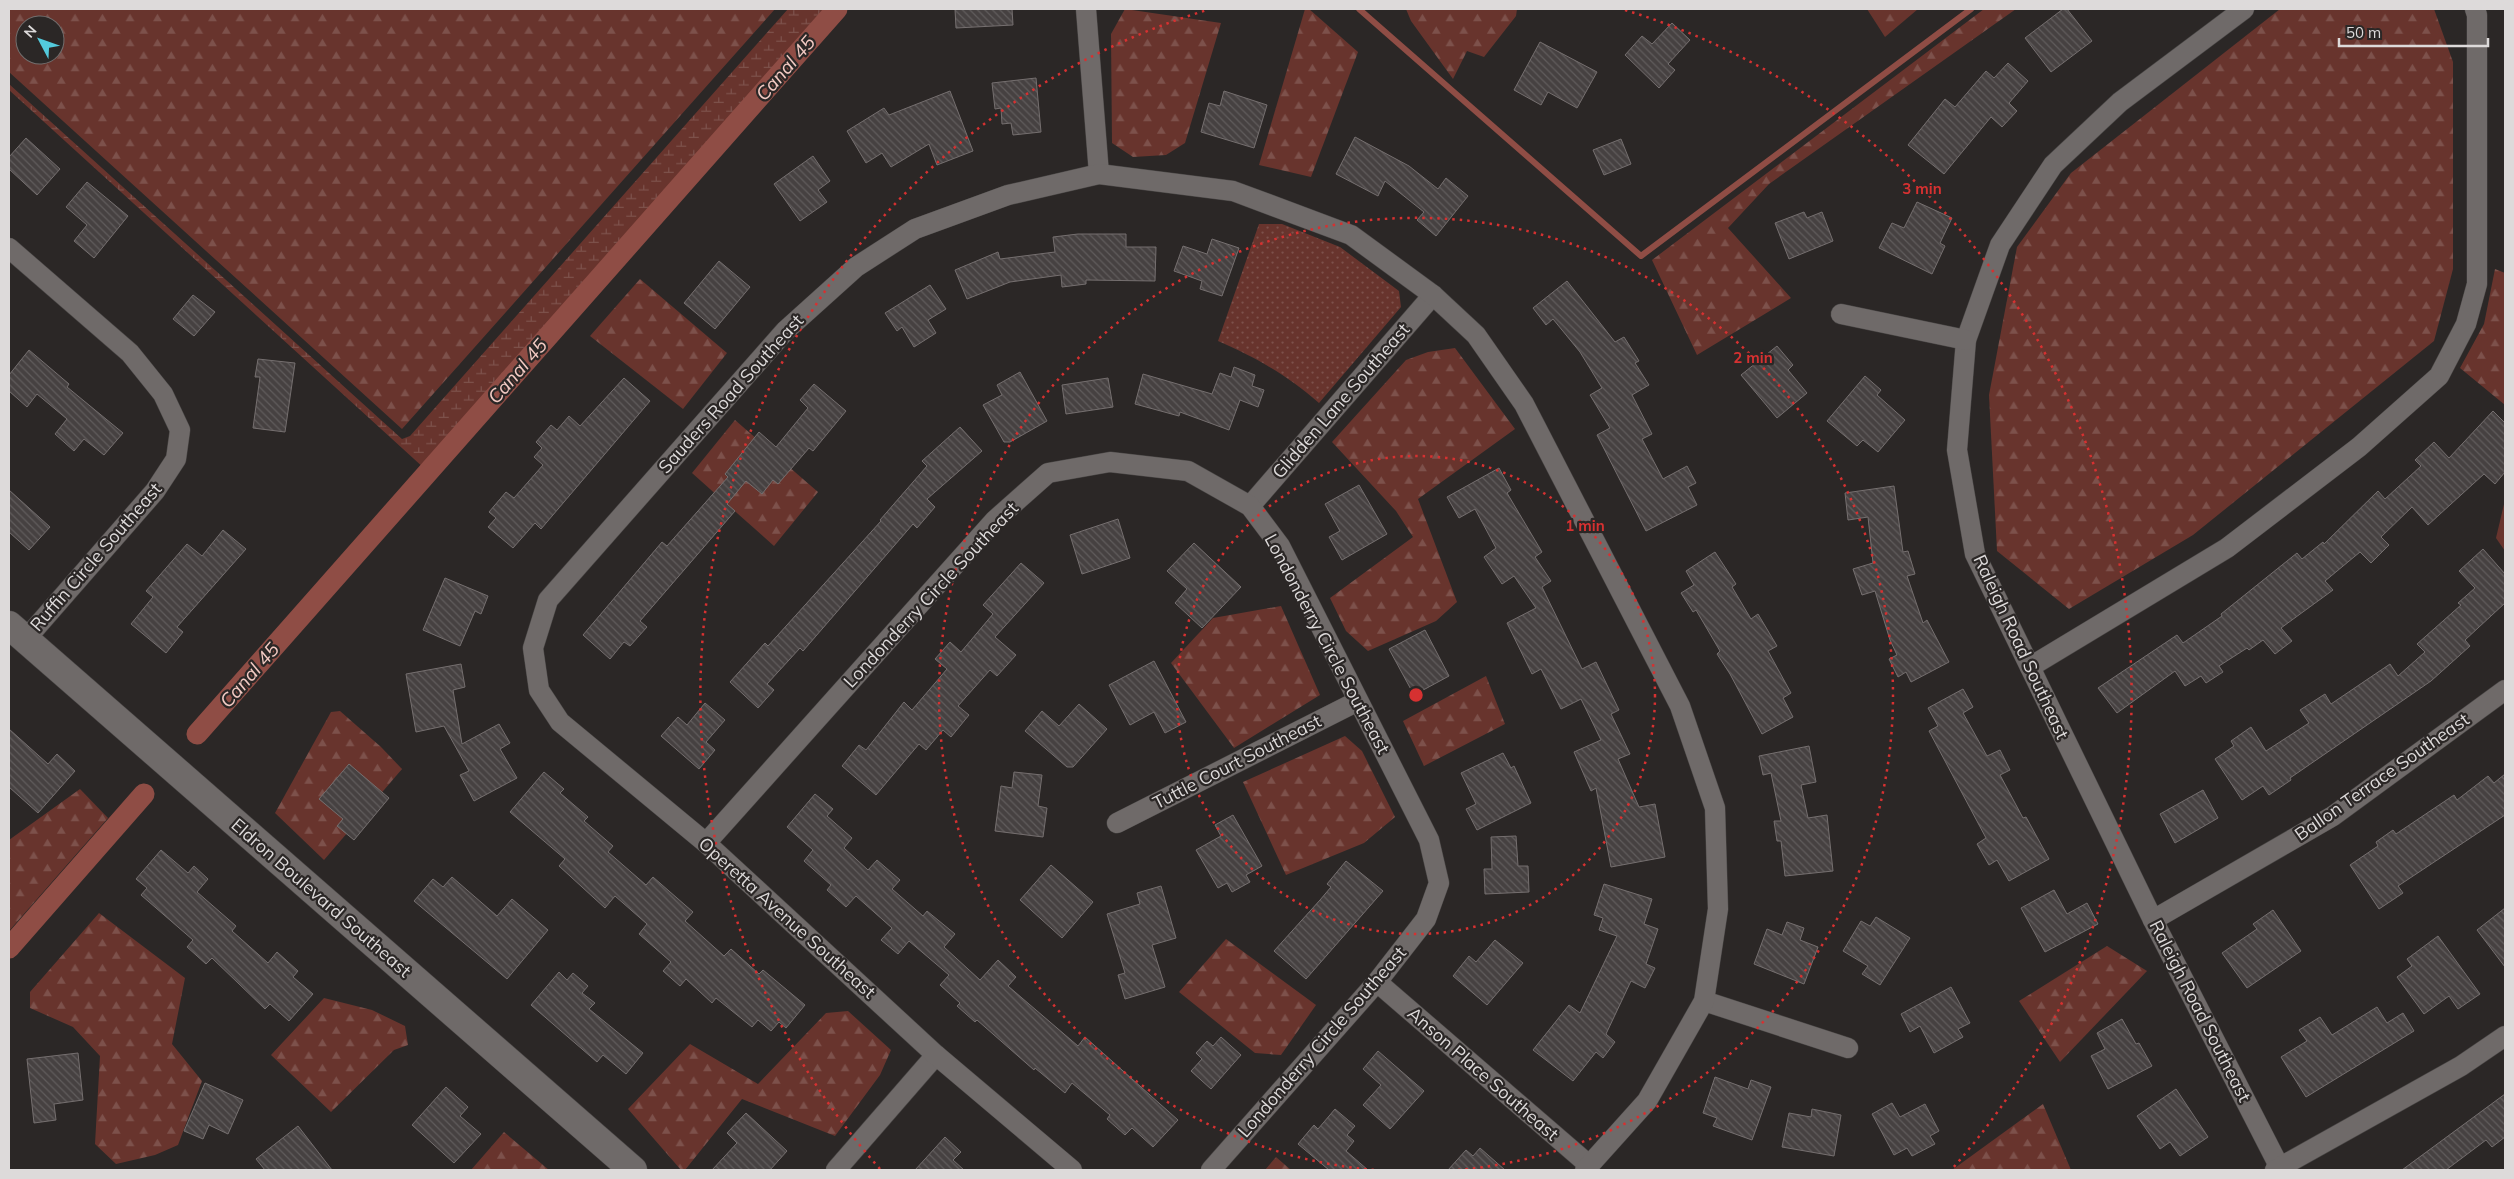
<svg xmlns="http://www.w3.org/2000/svg" width="2514" height="1179" font-family="Mulish,sans-serif">
<style>
.grass{fill:url(#grass-dots)}
.forest{fill:url(#forest-firs);fill-rule:evenodd}
.wetland{fill:url(#wetland-marsh)}
.lines{fill:none;stroke-linecap:round;stroke-linejoin:round}
.stream{stroke:#8f4d45;stroke-width:6}
.canal{stroke:#8f4d45;stroke-width:21}
.building{fill:url(#building-back-hatch);stroke:#756f6f}
.street-casing{stroke:#484544;stroke-width:21}
.secondary-casing{stroke:#484544;stroke-width:29}
.street{stroke:#6f6a69;stroke-width:20}
.secondary{stroke:#6f6a69;stroke-width:28}
.ring{fill:none;stroke:#d63131;stroke-width:2.5;stroke-dasharray:2.5 5}
.labels{text-anchor:middle;stroke-width:4.5;stroke-linejoin:round;paint-order:stroke}
.street-label{font-size:18px;fill:#dddada;stroke:#2b2726}
.water-label{font-size:19px;font-style:italic;fill:#f4cbc4;stroke:#2b2726}
.centre{fill:#d63131;stroke:#2b2726;stroke-width:2.5}
.ring-label{font-size:15px;text-anchor:middle;font-weight:bold;fill:#d63131;stroke:#2b2726;stroke-width:4.5;stroke-linejoin:round;paint-order:stroke}
</style>
<defs>
<pattern id="grass-dots" width="8" height="8" patternUnits="userSpaceOnUse" patternTransform="scale(1.25)"><rect width="8" height="8" fill="#68342d"/><path d="M2 2h.1M6 6h.1" fill="none" stroke="#7d514b" stroke-width="1.8" stroke-linecap="round"/></pattern>
<pattern id="forest-firs" width="22" height="20" patternUnits="userSpaceOnUse" patternTransform="scale(1.25)"><rect width="22" height="20" fill="#68342d"/><path d="M5 1l3.5 6h-7zM16 11l3.5 6h-7z" fill="#7d514b"/></pattern>
<pattern id="wetland-marsh" width="20" height="14" patternUnits="userSpaceOnUse" patternTransform="scale(1.25)"><rect width="20" height="14" fill="#68342d"/><path d="M1 5h8M5 5V1M11 12h8M15 12V8" fill="none" stroke="#7d514b"/></pattern>
<pattern id="building-back-hatch" width="6" height="6" patternUnits="userSpaceOnUse" patternTransform="scale(1.25)"><rect width="6" height="6" fill="#464141"/><path d="M-1 5l2 2M0 0l6 6M5-1l2 2" fill="none" stroke="#605c5c"/></pattern>
</defs>
<rect width="100%" height="100%" fill="#2b2726"/>
<path class="grass" d="M1259 224H1282L1340 247 1399 291 1401 307 1319 403C1287 375 1257 358 1218 341Z"/>
<g class="forest">
<path d="M9 9H775L402 429 9 72ZM25 25H55V55H25Z"/>
<polygon points="1125,9 1221,23 1185,143 1166,155 1133,157 1112,143 1111,34"/>
<polygon points="1305,9 1309,9 1358,52 1311,177 1259,165"/>
<polygon points="1406,9 1517,9 1516,16 1484,57 1467,51 1453,79 1411,21"/>
<polygon points="1867,9 1918,9 1885,37"/>
<polygon points="1984,9 2016,9 1769,184 1728,228 1791,298 1697,355 1652,260"/>
<polygon points="2280,9 2434,9 2453,62 2453,269 2434,341 2193,535 2069,609 1997,551 1989,395 2017,247 2071,173"/>
<polygon points="2495,269 2505,273 2505,405 2460,368 2484,324"/>
<polygon points="640,279 727,353 683,409 590,336"/>
<polygon points="1455,348 1515,429 1418,499 1457,602 1436,621 1368,651 1346,631 1330,598 1413,537 1396,511 1332,442 1406,360 1428,352"/>
<polygon points="735,420 818,492 774,546 692,473"/>
<polygon points="2505,500 2505,551 2496,538"/>
<polygon points="1281,606 1320,695 1234,748 1171,663 1213,618"/>
<polygon points="1486,676 1505,724 1424,766 1403,721"/>
<polygon points="340,711 381,747 402,769 324,860 275,813 331,712"/>
<polygon points="1345,736 1362,751 1395,817 1364,843 1286,875 1243,782"/>
<polygon points="80,789 108,818 9,931 9,840"/>
<polygon points="99,913 185,978 172,1044 202,1081 178,1145 155,1155 116,1164 95,1144 100,1056 73,1027 30,1008 30,992"/>
<polygon points="1226,939 1316,1005 1281,1055 1255,1053 1179,992"/>
<polygon points="2107,946 2147,971 2060,1062 2019,1001"/>
<polygon points="324,998 372,1010 405,1026 408,1045 394,1050 331,1112 271,1055"/>
<polygon points="848,1011 891,1050 880,1075 835,1136 742,1099 685,1170 681,1170 628,1109 690,1044 758,1084 826,1013"/>
<polygon points="2043,1104 2071,1170 1952,1170"/>
<polygon points="504,1132 549,1170 471,1170"/>
<polygon points="1276,1157 1291,1170 1265,1170"/>
</g>
<polygon class="wetland" points="788,9 847,9 425,469 9,90 9,84 402,439 410,436"/>
<g class="lines">
<polyline class="stream" points="1359,9 1641,256 1971,9"/>
<g class="canal">
<polyline points="197,734 837,9"/>
<polyline points="9,948 144,794"/>
</g>
</g>
<g class="building">
<polygon points="955,9 1012,9 1013,25 956,28"/>
<polygon points="2063,9 2067,9 2092,41 2051,72 2025,38"/>
<polygon points="1672,23 1690,40 1668,64 1675,70 1659,88 1625,55 1642,36 1652,44"/>
<polygon points="1540,42 1597,72 1577,108 1548,92 1541,105 1514,90"/>
<polygon points="2008,63 2028,81 2009,103 2017,111 2002,127 1991,117 1944,174 1908,145 1945,99 1955,107 1986,71 1994,78"/>
<polygon points="1036,78 1041,132 1013,135 1011,123 1002,124 1001,108 995,109 992,83"/>
<polygon points="950,91 973,151 937,165 929,144 891,167 882,153 866,163 847,131 884,108 889,115"/>
<polygon points="1224,91 1267,105 1254,148 1201,132 1209,103 1220,106"/>
<polygon points="1355,137 1409,166 1438,189 1446,178 1468,196 1436,236 1417,220 1424,212 1385,181 1378,196 1336,174"/>
<polygon points="26,138 60,169 37,195 9,169 9,157"/>
<polygon points="1621,139 1631,164 1604,175 1593,150"/>
<polygon points="813,156 830,181 818,190 827,202 800,221 774,184"/>
<polygon points="87,182 128,216 94,258 74,241 87,225 66,207"/>
<polygon points="1917,202 1952,218 1940,243 1945,246 1932,274 1879,248 1892,223 1904,228"/>
<polygon points="1804,212 1807,218 1822,212 1833,241 1789,259 1775,223"/>
<polygon points="1078,234 1126,234 1126,247 1156,247 1155,281 1086,280 1086,284 1062,287 1061,275 1010,282 967,299 955,270 998,252 1000,259 1055,252 1053,237"/>
<polygon points="1212,239 1239,248 1222,296 1200,289 1202,281 1174,271 1183,246 1207,254"/>
<polygon points="719,261 750,287 715,329 684,303"/>
<polygon points="1567,281 1615,342 1624,337 1639,361 1635,363 1649,385 1632,395 1652,434 1642,439 1663,479 1687,466 1696,483 1688,487 1697,505 1646,531 1597,435 1610,428 1590,395 1602,388 1580,352 1553,319 1546,325 1533,308"/>
<polygon points="930,285 946,309 928,320 936,333 914,347 902,327 897,331 885,313"/>
<polygon points="193,295 215,312 194,336 173,319"/>
<polygon points="1777,346 1793,365 1788,370 1807,393 1777,418 1741,375"/>
<polygon points="29,350 69,384 67,387 123,433 104,455 84,439 74,451 55,434 67,419 37,394 27,407 9,391 9,375"/>
<polygon points="258,359 295,363 285,432 253,428 260,377 255,377"/>
<polygon points="1234,367 1255,375 1252,386 1264,390 1258,407 1240,400 1229,430 1180,412 1179,416 1135,404 1143,374 1212,394 1220,373 1231,377"/>
<polygon points="1020,372 1047,421 1010,442 1004,442 983,405 1002,395 997,385"/>
<polygon points="1865,376 1881,390 1877,395 1905,420 1878,452 1863,440 1857,446 1827,421"/>
<polygon points="624,378 650,401 541,529 535,523 513,548 488,527 496,518 489,512 506,492 514,498 543,465 534,457 542,448 536,442 551,425 557,430 569,416 580,426"/>
<polygon points="1108,378 1113,407 1066,414 1062,385"/>
<polygon points="814,384 846,411 813,451 809,448 778,484 773,480 762,494 746,481 727,504 735,511 640,621 647,627 630,646 624,642 610,659 583,635 662,542 667,546 728,477 725,474 759,432 776,447 808,408 800,400"/>
<polygon points="2493,411 2505,423 2505,472 2495,484 2484,474 2428,525 2412,507 2381,537 2389,545 2371,563 2360,552 2325,581 2333,590 2281,628 2292,641 2275,654 2263,640 2249,650 2247,648 2219,666 2223,672 2206,683 2201,676 2185,686 2175,671 2117,713 2098,688 2177,635 2183,643 2222,616 2221,614 2297,553 2302,559 2323,542 2324,544 2378,491 2385,499 2421,466 2415,460 2434,442 2449,458"/>
<polygon points="960,427 982,451 927,499 935,507 917,528 913,524 803,651 800,648 767,684 774,690 758,708 730,682 765,643 768,646 881,521 880,520 927,466 922,461"/>
<polygon points="1499,468 1511,490 1507,493 1542,552 1535,557 1551,581 1542,587 1582,669 1596,662 1619,710 1611,714 1630,754 1618,759 1639,807 1655,804 1665,857 1611,867 1596,788 1591,791 1574,752 1601,740 1581,699 1561,709 1541,669 1532,674 1507,623 1536,608 1514,576 1502,584 1484,557 1496,548 1475,509 1459,518 1447,497"/>
<polygon points="1359,485 1387,534 1342,560 1329,537 1340,531 1325,504"/>
<polygon points="1894,486 1903,552 1908,551 1915,574 1907,576 1923,623 1927,620 1949,662 1911,682 1906,672 1898,677 1889,659 1897,655 1890,640 1875,591 1862,595 1853,569 1873,563 1868,517 1848,520 1845,493"/>
<polygon points="9,490 50,527 29,550 9,532"/>
<polygon points="1118,519 1130,558 1082,574 1070,535"/>
<polygon points="223,530 246,549 177,627 183,632 166,653 131,624 153,597 146,591 187,544 202,556"/>
<polygon points="1194,543 1241,587 1202,628 1175,603 1187,589 1167,571"/>
<polygon points="2483,549 2505,574 2505,603 2465,640 2470,646 2431,681 2290,778 2291,780 2269,795 2263,786 2242,800 2215,759 2234,746 2231,741 2251,727 2266,751 2309,723 2300,710 2325,694 2331,704 2390,664 2398,676 2425,652 2417,644 2461,605 2458,603 2475,588 2459,571"/>
<polygon points="1715,552 1736,584 1732,587 1751,619 1758,614 1777,646 1768,651 1791,693 1783,698 1793,717 1762,734 1730,674 1717,654 1720,651 1696,610 1693,612 1681,593 1694,585 1686,571"/>
<polygon points="1021,563 1044,583 995,637 1016,655 997,676 990,670 958,706 969,715 951,737 943,730 926,750 919,744 876,795 842,766 859,745 866,750 904,702 912,710 947,669 935,659 950,642 961,652 993,614 983,605"/>
<polygon points="445,578 488,596 481,614 475,611 460,646 423,630"/>
<polygon points="1425,630 1449,676 1414,695 1389,649"/>
<polygon points="1154,661 1186,722 1165,733 1154,712 1130,725 1109,685"/>
<polygon points="461,664 465,687 453,690 462,744 499,724 510,743 500,749 517,778 474,801 460,775 469,771 444,726 416,732 406,674"/>
<polygon points="1963,689 1973,707 1963,713 1987,756 2000,750 2010,770 2000,775 2023,818 2026,817 2049,859 2009,881 1997,860 1989,865 1977,844 1986,838 1929,731 1938,726 1928,708"/>
<polygon points="705,703 725,720 706,742 715,750 699,769 661,736 678,717 687,725"/>
<polygon points="1079,704 1107,729 1073,767 1067,767 1025,731 1042,711 1059,726"/>
<polygon points="9,729 48,764 57,754 75,771 38,813 9,787"/>
<polygon points="1809,746 1816,782 1801,785 1808,818 1827,815 1833,871 1785,876 1781,841 1777,841 1774,821 1781,821 1771,773 1763,775 1759,756"/>
<polygon points="1503,753 1511,768 1514,766 1531,803 1477,830 1466,809 1476,804 1461,773"/>
<polygon points="349,764 389,798 354,840 337,826 343,819 319,799"/>
<polygon points="544,772 564,789 560,793 588,817 584,821 613,846 608,852 646,885 653,877 693,912 685,921 724,956 731,949 759,974 763,970 805,1005 786,1028 779,1022 771,1031 758,1020 752,1027 716,998 712,1003 686,979 680,986 663,971 671,962 639,934 647,924 615,896 605,908 559,866 565,859 510,812"/>
<polygon points="1014,772 1042,775 1038,806 1047,808 1043,837 995,831 1001,786 1012,788"/>
<polygon points="2505,774 2505,815 2398,886 2403,893 2379,909 2350,865 2378,846 2376,842 2393,830 2396,834 2454,795 2457,800 2488,776 2494,783"/>
<polygon points="2203,790 2218,818 2175,843 2160,814"/>
<polygon points="815,794 833,809 827,816 852,838 844,848 868,870 877,860 900,880 892,889 923,916 927,911 955,934 944,947 980,980 998,960 1016,977 1008,986 1078,1046 1085,1037 1178,1120 1153,1147 1132,1128 1125,1135 1107,1119 1110,1115 1072,1083 1065,1093 1035,1068 1034,1070 977,1020 975,1022 957,1006 960,1003 940,985 949,975 909,941 898,954 881,940 892,928 856,896 846,907 827,890 831,885 804,861 813,850 787,827"/>
<polygon points="1233,815 1262,866 1246,875 1250,882 1232,892 1227,883 1218,888 1196,850 1221,836 1215,825"/>
<polygon points="1516,836 1518,866 1528,866 1529,892 1485,894 1484,869 1492,869 1491,837"/>
<polygon points="161,850 188,873 194,866 208,879 197,892 236,926 232,931 268,963 277,952 298,971 293,977 313,994 289,1021 270,1004 265,1009 212,958 206,964 187,947 193,940 141,895 147,888 136,879"/>
<polygon points="1346,861 1383,891 1306,979 1274,951 1320,900 1331,887 1327,884"/>
<polygon points="1051,865 1093,902 1062,938 1020,900"/>
<polygon points="452,877 497,916 512,899 548,930 507,979 414,901 433,879 443,887"/>
<polygon points="1604,884 1652,899 1644,924 1658,929 1646,964 1655,968 1645,988 1631,981 1606,1034 1615,1042 1603,1058 1596,1052 1573,1081 1533,1050 1569,1005 1580,1013 1617,936 1599,930 1603,918 1594,915"/>
<polygon points="1161,886 1176,938 1152,945 1165,987 1125,999 1118,975 1125,973 1107,914 1140,904 1137,893"/>
<polygon points="2054,890 2067,914 2087,903 2098,924 2045,952 2021,908"/>
<polygon points="2505,908 2505,967 2477,930"/>
<polygon points="2273,910 2301,951 2247,988 2222,953 2257,929 2253,924"/>
<polygon points="1876,917 1910,938 1880,985 1862,974 1868,966 1843,951 1861,921 1870,926"/>
<polygon points="1787,922 1804,928 1800,940 1818,947 1804,984 1754,964 1767,929 1782,935"/>
<polygon points="2438,936 2480,994 2458,1009 2449,996 2424,1014 2397,977 2412,966 2407,959"/>
<polygon points="1495,940 1523,963 1487,1005 1453,976 1469,956 1476,962"/>
<polygon points="559,972 567,980 573,973 588,986 582,993 595,1003 589,1009 643,1053 626,1074 603,1055 597,1062 531,1005"/>
<polygon points="1951,987 1970,1023 1958,1029 1963,1037 1934,1053 1920,1026 1910,1032 1901,1014"/>
<polygon points="2377,1007 2387,1023 2403,1013 2414,1031 2306,1097 2281,1057 2307,1041 2299,1030 2320,1017 2332,1035"/>
<polygon points="2122,1019 2136,1044 2139,1043 2152,1066 2108,1089 2091,1056 2105,1049 2097,1033"/>
<polygon points="1221,1037 1241,1055 1211,1089 1191,1071 1202,1059 1196,1053 1207,1041 1213,1046"/>
<polygon points="1378,1051 1424,1091 1390,1129 1363,1105 1381,1085 1363,1069"/>
<polygon points="78,1053 83,1100 54,1104 56,1120 34,1123 27,1059"/>
<polygon points="1715,1077 1748,1089 1751,1080 1771,1087 1752,1140 1713,1126 1717,1118 1703,1113"/>
<polygon points="205,1083 243,1100 228,1134 209,1125 203,1139 184,1131"/>
<polygon points="446,1087 468,1107 460,1116 481,1134 454,1163 412,1125"/>
<polygon points="2176,1089 2208,1137 2180,1156 2170,1142 2160,1149 2137,1116"/>
<polygon points="2505,1094 2505,1137 2492,1147 2486,1140 2446,1170 2402,1170"/>
<polygon points="1892,1103 1900,1117 1925,1104 1939,1131 1930,1136 1935,1144 1912,1156 1907,1148 1894,1155 1872,1114"/>
<polygon points="1335,1109 1355,1126 1347,1135 1354,1141 1346,1151 1368,1170 1329,1170 1298,1144 1314,1125 1318,1129"/>
<polygon points="1812,1109 1841,1115 1834,1156 1782,1147 1789,1113 1811,1117"/>
<polygon points="746,1113 787,1151 770,1170 712,1170 737,1143 727,1133"/>
<polygon points="298,1126 332,1170 265,1170 256,1159"/>
<polygon points="945,1137 961,1152 953,1160 964,1170 915,1170"/>
<polygon points="1480,1148 1505,1170 1448,1170 1466,1150 1473,1156"/>
</g>
<g class="lines">
<defs>
<g id="street">
<polyline points="1086,9 1099,174"/>
<polyline points="2244,9 2120,102 2053,165 2000,245 1966,340 1957,450 1975,554 2153,920 2281,1170"/>
<polyline points="9,248 130,353 163,394 180,430 176,459 155,491 25,640"/>
<polyline points="1841,314 1966,340"/>
<polyline points="1250,506 1433,295"/>
<polyline points="2030,667 2227,548 2359,447 2439,376 2466,324 2477,284 2477,15 2475,9"/>
<polyline points="1117,823 1358,701"/>
<polyline points="706,843 995,520 1048,473 1110,462 1188,471 1250,506 1280,546 1429,840 1439,883 1426,919 1377,982 1211,1170"/>
<polyline points="2153,920 2333,816 2505,690"/>
<polyline points="1377,982 1589,1165"/>
<polyline points="1704,1001 1848,1048"/>
<polyline points="836,1170 936,1055"/>
<polyline points="1072,1170 936,1055 706,843 560,722 539,690 533,648 548,600 785,331 856,267 915,229 1008,195 1099,174 1233,191 1351,235 1433,295 1476,335 1524,404 1680,706 1715,808 1718,909 1704,1001 1647,1101 1585,1170"/>
<polyline points="2275,1170 2461,1066 2505,1036"/>
</g>
<polyline id="secondary" points="9,625 633,1170"/>
</defs>
<use href="#street" class="street-casing"/>
<use href="#secondary" class="secondary-casing"/>
<use href="#street" class="street"/>
<use href="#secondary" class="secondary"/>
</g>
<g class="ring">
<circle cx="1416" cy="695" r="239"/>
<path d="M1374 1170A477 477 0 1 1 1458 1170"/>
<path d="M880 1169A716 716 0 0 1 1207 10M1625 10A716 716 0 0 1 1952 1169"/>
</g>
<g class="labels">
<g class="street-label">
<text transform="translate(731 394) rotate(-48)" y="6">Sauders Road Southeast</text>
<text transform="translate(1341 401) rotate(-49)" y="6">Glidden Lane Southeast</text>
<text transform="translate(96 557) rotate(-49)" y="6">Ruffin Circle Southeast</text>
<text transform="translate(931 595) rotate(-47)" y="6">Londonderry Circle Southeast</text>
<text transform="translate(1327 644) rotate(62)" y="6">Londonderry Circle Southeast</text>
<text transform="translate(2021 647) rotate(65)" y="6">Raleigh Road Southeast</text>
<text transform="translate(1237 762) rotate(-27)" y="6">Tuttle Court Southeast</text>
<text transform="translate(2382 777) rotate(-35)" y="6">Ballon Terrace Southeast</text>
<text transform="translate(321 898) rotate(41)" y="6">Eldron Boulevard Southeast</text>
<text transform="translate(787 918) rotate(42)" y="6">Operetta Avenue Southeast</text>
<text transform="translate(2200 1011) rotate(63)" y="6">Raleigh Road Southeast</text>
<text transform="translate(1322 1042) rotate(-49)" y="6">Londonderry Circle Southeast</text>
<text transform="translate(1483 1074) rotate(41)" y="6">Anson Place Southeast</text>
</g>
<g class="water-label">
<text transform="translate(785 68) rotate(-49)" y="7">Canal 45</text>
<text transform="translate(517 371) rotate(-49)" y="7">Canal 45</text>
<text transform="translate(249 675) rotate(-49)" y="7">Canal 45</text>
</g>
</g>
<circle cx="1416" cy="695" r="8" class="centre"/>
<g class="ring-label">
<text x="1922" y="194">3 min</text>
<text x="1753" y="363">2 min</text>
<text x="1585" y="531">1 min</text>
</g>
<rect width="2514" height="1179" fill="none" stroke="#dddada" stroke-width="20"/>
<g transform="translate(40 40) rotate(311)"><circle r="24" fill="#2b2726" stroke="#726f6e"/>
<path d="M0-4L9 19L0 12L-9 19Z" fill="#53cadc"/>
<text y="-8" font-size="14" font-weight="bold" text-anchor="middle" fill="#dddada">N</text>
</g>
<path d="M2339 38v8h149v-8" fill="none" stroke="#dddada" stroke-width="2.5"/>
<text x="2346" y="38" font-size="15" fill="#dddada" stroke="#2b2726" stroke-width="4" paint-order="stroke">50 m</text>
</svg>
